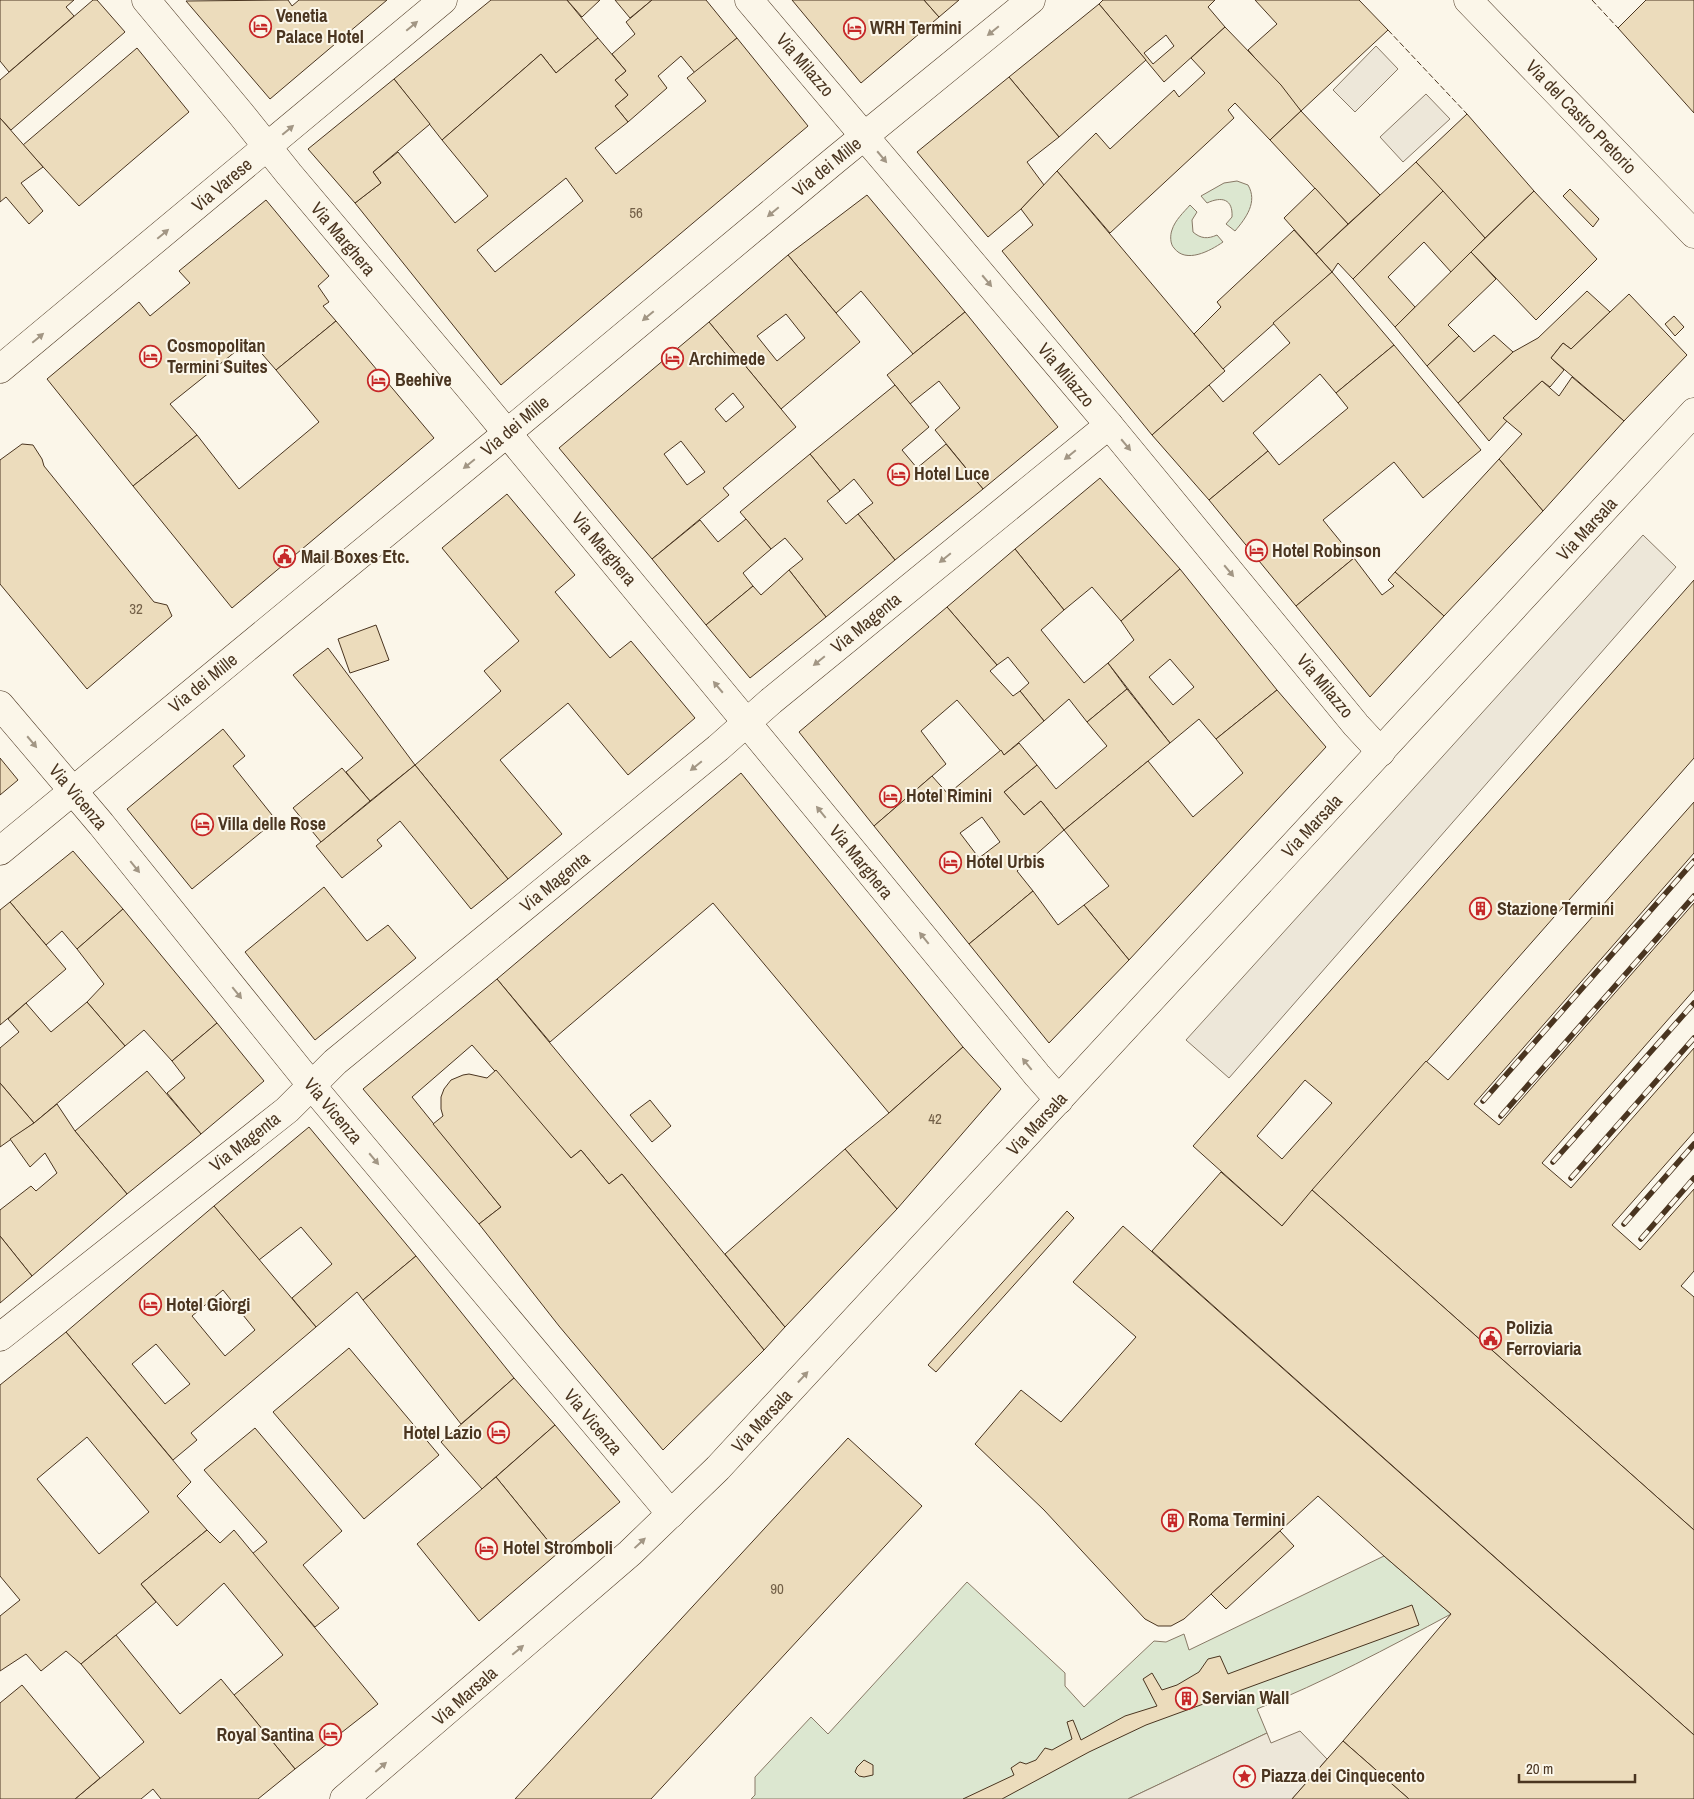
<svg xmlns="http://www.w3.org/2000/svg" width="1694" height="1799" font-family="'Archivo Narrow',sans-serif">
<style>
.green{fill:#dce7d0;stroke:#887966}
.parking{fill:#ede7d9;stroke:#887966}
.building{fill:#ecdcbc;stroke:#4a3520;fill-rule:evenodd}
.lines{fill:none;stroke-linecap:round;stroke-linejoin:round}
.minor-casing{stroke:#4a3520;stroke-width:29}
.tertiary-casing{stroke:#4a3520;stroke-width:29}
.secondary-casing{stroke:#4a3520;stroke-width:29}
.minor{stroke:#fbf6e9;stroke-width:28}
.tertiary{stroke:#fbf6e9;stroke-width:28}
.secondary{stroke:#fbf6e9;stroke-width:28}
.rail-casing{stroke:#4a3520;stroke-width:5.5}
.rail{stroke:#fbf6e9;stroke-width:4;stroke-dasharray:11;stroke-linecap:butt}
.fence{stroke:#4a3520;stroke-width:1;stroke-dasharray:6 2.5;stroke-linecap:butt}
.oneway{fill:#a29684}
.labels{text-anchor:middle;stroke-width:4;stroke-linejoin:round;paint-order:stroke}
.number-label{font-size:15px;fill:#725f47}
.poi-label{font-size:18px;font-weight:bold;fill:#4a3520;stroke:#fbf6e9;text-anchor:start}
.street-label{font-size:18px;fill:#4a3520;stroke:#fbf6e9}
</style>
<rect width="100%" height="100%" fill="#fbf6e9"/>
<g class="green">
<path d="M1237 181 1248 185C1258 202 1246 218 1235 231L1226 224 1232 217C1233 199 1222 196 1207 203L1201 196 1224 183Z"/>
<path d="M1190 205 1197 212 1192 220 1193 232C1201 239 1208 239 1217 235L1223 242C1210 251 1186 264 1174 248 1170 244 1170 235 1172 230 1175 220 1184 212 1190 205Z"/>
<path d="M1384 1556 1451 1614C1388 1648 1324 1682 1257 1709L1267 1733 1128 1799H751L755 1795V1777L811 1717 828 1734 967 1582 1065 1673V1686L1084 1707 1154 1641 1166 1642 1184 1634 1189 1650Z"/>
</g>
<g class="parking">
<polygon points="1376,46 1398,69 1355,112 1333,90"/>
<polygon points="1426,94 1450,119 1403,162 1380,137"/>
<polygon points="1643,535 1676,567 1229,1078 1186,1040"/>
<polygon points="1300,1731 1327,1759 1292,1799 1128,1799 1267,1733 1271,1743"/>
</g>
<g class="building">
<polygon points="0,0 74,0 66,7 74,16 9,72 0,61"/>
<polygon points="93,0 97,0 125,32 11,130 0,118 0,80"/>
<polygon points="288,0 292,6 299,0 387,0 270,99 186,1"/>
<polygon points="491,0 567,0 598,38 556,73 541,54 442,140 394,79"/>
<polygon points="567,0 600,0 582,17"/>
<polygon points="615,0 652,0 630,18"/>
<polygon points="652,0 706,0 737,38 695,73 681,56 658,76 667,88 628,122 615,106 628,95 615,80 626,71 612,54 635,34 626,22"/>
<polygon points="792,0 924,0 939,17 861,83"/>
<polygon points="924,0 959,0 939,17"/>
<path d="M1103 0H1215L1208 7 1225 27 1164 82 1099 4ZM1166 35 1174 46 1153 64 1144 53Z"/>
<polygon points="1255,0 1359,0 1388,30 1301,111 1248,50 1277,24"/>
<polygon points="1646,0 1694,0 1694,113 1618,28"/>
<polygon points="1099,4 1146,60 1059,137 1009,77"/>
<polygon points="1225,27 1281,85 1301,111 1270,140 1235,103 1228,110 1234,118 1110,233 1057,171 1096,133 1110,149 1174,90 1179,97 1205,73 1191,58"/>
<path d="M598 38 626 71 615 80 628 95 615 106 628 122 595 148 616 174 706 101 687 78 737 38 808 126 501 385 355 203 381 183 373 172 398 152 455 223 488 196 442 140 541 54 556 73ZM566 178 583 201 495 272 477 250Z"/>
<polygon points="137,48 189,112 79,206 23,145"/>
<polygon points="1009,77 1059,137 1027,162 1044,185 1021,209 988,237 917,152"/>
<polygon points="394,79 430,124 373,172 381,183 355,203 308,149"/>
<polygon points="1301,111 1380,195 1348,224 1270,140"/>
<polygon points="1467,114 1534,191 1485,238 1416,162"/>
<polygon points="0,118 43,167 21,183 43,211 29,224 6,197 0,202"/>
<polygon points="1416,162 1443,191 1353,279 1338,263 1332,272 1316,254"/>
<polygon points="1057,171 1225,371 1152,435 1002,251 1033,225 1021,209"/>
<polygon points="1315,188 1348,224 1316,254 1284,218"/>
<polygon points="1570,189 1599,219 1593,227 1563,196"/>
<polygon points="1443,191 1485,238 1451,272 1424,242 1388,277 1415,307 1395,327 1353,279"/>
<polygon points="1534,191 1597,259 1536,320 1471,252"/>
<polygon points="867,195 965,312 913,354 861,291 836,313 788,255"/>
<polygon points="266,200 329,276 318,286 329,302 323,306 336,321 276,370 250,340 170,404 197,435 133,486 47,379 139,302 150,316 190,283 179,271"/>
<polygon points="1294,230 1332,272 1223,369 1194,334 1221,307 1217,302"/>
<polygon points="1471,252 1496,279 1448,325 1459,336 1427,366 1395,327"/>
<path d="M788 255 860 342 781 409 709 322ZM786 314 805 338 777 361 757 336Z"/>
<polygon points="1332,272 1394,345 1336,393 1320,374 1253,433 1268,451 1209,500 1152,435 1209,385 1223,402 1290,343 1273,323"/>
<polygon points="1587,291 1610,312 1571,349 1563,343 1551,358 1564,370 1550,387 1542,381 1503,418 1507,421 1489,441 1458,403 1513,352 1538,338"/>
<polygon points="1629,294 1687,355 1624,421 1551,358 1563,343 1571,349"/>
<polygon points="965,312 1058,427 983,489 935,430 960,408 939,381 910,404 887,375"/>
<polygon points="1674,316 1684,327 1675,336 1665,324"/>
<polygon points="336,321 434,438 232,608 133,486 197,435 239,489 319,422 276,370"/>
<path d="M709 322 796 427 723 488 729 495 652 559 559 448ZM733 393 744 407 726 422 715 409ZM681 441 705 472 687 485 664 454Z"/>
<polygon points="1494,335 1513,352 1458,403 1427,366 1459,336 1474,352"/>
<polygon points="1394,345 1481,450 1423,498 1394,462 1323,520 1354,558 1296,606 1209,500 1268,451 1279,465 1348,408 1336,393"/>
<polygon points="1572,377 1624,421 1543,511 1499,459 1522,434 1503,418 1542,381 1559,396"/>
<polygon points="895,385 929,427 902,450 917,468 946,444 983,489 895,560 858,514 873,503 854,479 840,491 810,454"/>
<polygon points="22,444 33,445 42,459 44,466 154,602 167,605 172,616 87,689 0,584 0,460"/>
<polygon points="810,454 840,491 827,501 846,524 858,514 895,560 826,617 789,570 803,559 785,538 771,549 740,512"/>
<polygon points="1499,459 1543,511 1444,616 1395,572"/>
<polygon points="1100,478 1180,569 1121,621 1092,587 1064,610 1015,549"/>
<polygon points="507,494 575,575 555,592 610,658 631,641 695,718 628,775 568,703 500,760 562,834 508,879 415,765 501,691 484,671 519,641 442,548"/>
<polygon points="746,519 771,549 743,573 753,586 706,625 652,559 700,520 718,542"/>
<polygon points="1015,549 1064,610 1041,630 1084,683 1108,663 1127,689 1087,722 1069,699 1044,721 1020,691 1029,683 1008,657 997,665 947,607"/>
<polygon points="1354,558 1382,595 1394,586 1388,580 1395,572 1444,616 1370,697 1296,606"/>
<path d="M1180 569 1277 690 1216 739 1199 719 1170 743 1108 663 1134 640 1121 621ZM1170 659 1194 687 1173 705 1149 677Z"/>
<polygon points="789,570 826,617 750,678 706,625 753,586 761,595"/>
<path d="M1694 580V758L1282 1226 1193 1146ZM1305 1080 1332 1103 1282 1159 1257 1136Z"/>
<polygon points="947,607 997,665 990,671 1013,696 1020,691 1044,721 1004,755 957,700 921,731 946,764 874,826 799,732"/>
<polygon points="376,625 389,660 350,673 338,639"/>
<polygon points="328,648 415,765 370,801 346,772 363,758 293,675"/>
<polygon points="1127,689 1170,743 1064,830 1041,801 1024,815 1004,792 1037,765 1056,789 1107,746 1087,722"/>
<polygon points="1277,690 1326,747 1129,960 1084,905 1109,886 1064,830 1148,761 1193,817 1243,773 1216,739"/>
<polygon points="223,729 245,756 233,766 276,820 192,889 127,809"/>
<path d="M1019 743 1037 765 1004 792 1024 815 1041 801 1064 830 1017 871 1033 891 969 944 874 826 932 776 948 794 1001 750 1004 755ZM982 817 1000 842 979 858 960 833Z"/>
<polygon points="0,758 18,780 0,795"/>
<polygon points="415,765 508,879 471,909 400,821 377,840 382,846 342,878 316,846"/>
<polygon points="342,768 370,801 321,842 293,808"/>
<polygon points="741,773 963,1047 889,1113 713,903 550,1042 497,979"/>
<polygon points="1694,802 1694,853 1474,1104 1499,1125 1694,903 1694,990 1542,1163 1571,1188 1694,1048 1694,1132 1612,1225 1640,1250 1694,1189 1694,1271 1681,1286 1694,1297 1694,1530 1312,1190 1426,1061 1448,1080"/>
<polygon points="73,851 123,909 77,949 62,931 46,945 10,902"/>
<polygon points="324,887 367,941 388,925 416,958 315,1040 245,952"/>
<polygon points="1033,891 1058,925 1084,905 1129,960 1049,1043 969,944"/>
<polygon points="10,902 66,969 0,1025 0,910"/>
<polygon points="123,909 217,1023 172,1061 144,1030 125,1046 87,1002 104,984 77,949"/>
<polygon points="497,979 785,1327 764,1350 622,1174 609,1184 581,1150 571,1158 472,1045 412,1097 501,1207 479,1224 363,1089"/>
<polygon points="87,1002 125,1046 34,1123 0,1083 0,1048 19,1032 8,1019 26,1003 51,1032"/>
<polygon points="217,1023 264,1081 201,1134 167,1093 185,1078 172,1061"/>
<polygon points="963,1047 1001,1089 897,1209 845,1149 889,1113"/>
<polygon points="496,1070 571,1158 581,1150 609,1184 622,1174 764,1350 663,1450 559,1326 479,1224 501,1207 433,1124 443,1116 441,1109 441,1097 444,1089 451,1080 463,1075 469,1074 487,1078"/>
<polygon points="147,1071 201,1134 127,1194 75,1131"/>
<polygon points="0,1083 34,1123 0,1147"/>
<polygon points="650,1100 671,1126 652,1142 630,1115"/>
<polygon points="57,1104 75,1131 127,1194 32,1276 0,1236 0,1210 31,1186 36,1191 57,1173 45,1153 30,1167 10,1139 34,1123"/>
<polygon points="309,1127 416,1256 363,1300 357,1292 316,1327 292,1298 332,1264 301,1227 259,1260 214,1206"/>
<polygon points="845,1149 897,1209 785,1327 725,1254"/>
<polygon points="1221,1172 1282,1226 1312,1190 1694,1530 1694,1735 1152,1251"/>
<path d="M214 1206 316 1327 191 1433 197 1440 173 1460 66 1332ZM223 1290 255 1330 225 1356 192 1316ZM156 1344 190 1384 165 1404 132 1364Z"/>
<polygon points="1067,1211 1074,1218 936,1372 928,1365"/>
<polygon points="1123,1226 1694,1735 1694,1799 1409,1799 1343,1741 1451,1614 1384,1556 1318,1496 1184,1619 1171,1626 1158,1626 1145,1619 1044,1510 975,1444 1021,1390 1061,1422 1136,1337 1073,1282"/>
<polygon points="0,1236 32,1276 0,1303"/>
<polygon points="416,1256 514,1378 461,1424 363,1300"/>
<path d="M66 1332 191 1482 177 1496 207 1530 141 1584 156 1602 81 1664 66 1651 41 1671 26 1654 0 1671V1616L20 1600 0 1576V1385ZM87 1437 149 1512 99 1554 37 1479Z"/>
<polygon points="349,1348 439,1455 364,1519 273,1412"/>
<polygon points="514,1378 555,1425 482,1489 441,1442"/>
<polygon points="555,1425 620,1502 558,1553 496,1477"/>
<polygon points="255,1428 342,1531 303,1565 339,1608 315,1627 252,1554 267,1542 204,1470"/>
<polygon points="848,1438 922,1506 651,1799 515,1799"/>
<polygon points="496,1477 558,1553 479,1621 417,1544"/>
<polygon points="207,1530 220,1543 234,1530 378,1704 295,1769 234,1695 283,1655 224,1583 177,1626 141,1584"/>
<polygon points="1280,1531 1294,1546 1226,1609 1211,1594"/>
<polygon points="1412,1605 1419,1625 1146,1725 1089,1752 1002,1799 963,1799 1014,1775 1011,1768 1020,1762 1026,1764 1036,1760 1045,1748 1052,1750 1072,1739 1067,1722 1073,1720 1081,1740 1125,1716 1157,1706 1143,1679 1152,1673 1162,1690 1177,1685 1199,1672 1208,1659 1220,1656 1228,1674"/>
<polygon points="116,1635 180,1714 221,1679 295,1769 258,1799 161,1799 153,1789 141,1799 75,1799 144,1742 81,1664"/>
<polygon points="22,1685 100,1778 75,1799 0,1799 0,1703"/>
<polygon points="1343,1741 1409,1799 1292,1799"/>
<polygon points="864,1760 873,1765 873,1775 864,1777 859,1776 855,1772 857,1767"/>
</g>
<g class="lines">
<defs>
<g id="minor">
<polyline points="146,0 241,114 289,174 478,398 747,723 1037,1075 1059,1100"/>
<polyline points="749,0 1109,425 1356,725 1381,752"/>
<polyline points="0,369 443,0"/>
<polyline points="0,705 101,824 312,1086 671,1514"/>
<polyline points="0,851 506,434 835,160 1031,0"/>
<polyline points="0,1337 287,1110 335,1062 718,748 771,701 1109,425"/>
</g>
<polyline id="tertiary" points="1468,0 1694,234"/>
<polyline id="secondary" points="344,1799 630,1553 718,1468 1694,412"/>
</defs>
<use href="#minor" class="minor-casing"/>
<use href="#tertiary" class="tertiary-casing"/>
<use href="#secondary" class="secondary-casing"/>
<use href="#minor" class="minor"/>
<use href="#tertiary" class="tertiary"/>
<use href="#secondary" class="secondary"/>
<defs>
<g id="rail">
<polyline points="1483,1101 1694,861"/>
<polyline points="1501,1116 1694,896"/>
<polyline points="1553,1162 1694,1003"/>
<polyline points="1571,1178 1694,1038"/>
<polyline points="1624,1224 1694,1144"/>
<polyline points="1641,1239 1694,1178"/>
</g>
</defs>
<use href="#rail" class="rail-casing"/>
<use href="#rail" class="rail"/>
<g class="fence">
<polyline points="1592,0 1618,28"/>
<polyline points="1388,30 1467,114"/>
</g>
</g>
<defs><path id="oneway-solid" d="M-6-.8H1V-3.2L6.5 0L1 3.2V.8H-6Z" transform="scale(1.25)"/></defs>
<g class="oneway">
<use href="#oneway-solid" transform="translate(412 26) rotate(-40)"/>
<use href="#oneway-solid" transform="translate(993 31) rotate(141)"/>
<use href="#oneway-solid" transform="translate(288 130) rotate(-40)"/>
<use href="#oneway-solid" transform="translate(882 157) rotate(50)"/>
<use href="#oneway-solid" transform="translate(773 212) rotate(140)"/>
<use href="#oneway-solid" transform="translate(163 234) rotate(-40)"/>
<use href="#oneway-solid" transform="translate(987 281) rotate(50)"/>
<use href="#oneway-solid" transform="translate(648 316) rotate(140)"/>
<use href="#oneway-solid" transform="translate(38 338) rotate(-40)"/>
<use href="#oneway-solid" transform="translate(1126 445) rotate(50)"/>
<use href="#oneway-solid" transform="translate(1070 455) rotate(141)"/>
<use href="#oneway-solid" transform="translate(469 464) rotate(141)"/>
<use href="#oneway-solid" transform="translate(945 558) rotate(141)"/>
<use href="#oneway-solid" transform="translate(1229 571) rotate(50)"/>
<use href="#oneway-solid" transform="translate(819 661) rotate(141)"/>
<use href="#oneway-solid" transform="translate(718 687) rotate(-130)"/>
<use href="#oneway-solid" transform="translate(32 742) rotate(50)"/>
<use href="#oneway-solid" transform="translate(696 766) rotate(141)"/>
<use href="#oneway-solid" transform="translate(821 812) rotate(-129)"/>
<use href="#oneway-solid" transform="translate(135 867) rotate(51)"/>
<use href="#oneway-solid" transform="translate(924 938) rotate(-129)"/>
<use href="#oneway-solid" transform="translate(237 993) rotate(51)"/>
<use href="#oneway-solid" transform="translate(1027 1064) rotate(-129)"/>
<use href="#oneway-solid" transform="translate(374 1159) rotate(50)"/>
<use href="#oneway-solid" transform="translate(803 1377) rotate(-47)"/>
<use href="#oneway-solid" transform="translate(640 1543) rotate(-43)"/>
<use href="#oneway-solid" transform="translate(518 1650) rotate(-40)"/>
<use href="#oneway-solid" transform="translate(381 1767) rotate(-41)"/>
</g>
<defs>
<symbol id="hotel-ring" viewBox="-11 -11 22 22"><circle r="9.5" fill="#fbf6e9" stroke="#c62828" stroke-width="1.5"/><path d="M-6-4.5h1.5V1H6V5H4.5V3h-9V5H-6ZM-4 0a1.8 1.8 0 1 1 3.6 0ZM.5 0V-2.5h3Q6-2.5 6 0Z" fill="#c62828"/></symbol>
<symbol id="civic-ring" viewBox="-11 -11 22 22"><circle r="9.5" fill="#fbf6e9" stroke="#c62828" stroke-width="1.5"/><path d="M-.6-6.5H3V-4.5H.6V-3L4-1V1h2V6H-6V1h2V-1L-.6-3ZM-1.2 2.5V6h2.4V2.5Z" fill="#c62828"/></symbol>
<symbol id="building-ring" viewBox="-11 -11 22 22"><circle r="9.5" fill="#fbf6e9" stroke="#c62828" stroke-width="1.5"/><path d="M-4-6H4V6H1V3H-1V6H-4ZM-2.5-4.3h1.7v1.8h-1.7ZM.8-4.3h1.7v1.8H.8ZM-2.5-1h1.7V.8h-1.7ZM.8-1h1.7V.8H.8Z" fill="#c62828"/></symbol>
<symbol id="sight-ring" viewBox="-11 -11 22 22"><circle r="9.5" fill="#fbf6e9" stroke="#c62828" stroke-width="1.5"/><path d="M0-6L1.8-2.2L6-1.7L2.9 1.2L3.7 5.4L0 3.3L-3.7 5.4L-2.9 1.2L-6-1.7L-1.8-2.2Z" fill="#c62828"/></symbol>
</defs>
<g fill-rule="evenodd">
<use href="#hotel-ring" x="248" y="14" width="25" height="25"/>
<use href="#hotel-ring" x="842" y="16" width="25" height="25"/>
<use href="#hotel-ring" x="138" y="344" width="25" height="25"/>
<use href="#hotel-ring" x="660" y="346" width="25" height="25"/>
<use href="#hotel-ring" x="366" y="368" width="25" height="25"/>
<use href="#hotel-ring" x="886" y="462" width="25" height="25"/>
<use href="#hotel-ring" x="1244" y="538" width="25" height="25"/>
<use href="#civic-ring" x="272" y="544" width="25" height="25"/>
<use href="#hotel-ring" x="878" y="784" width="25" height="25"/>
<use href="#hotel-ring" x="190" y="812" width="25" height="25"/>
<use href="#hotel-ring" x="938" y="850" width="25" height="25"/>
<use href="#building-ring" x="1468" y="896" width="25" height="25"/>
<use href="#hotel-ring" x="138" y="1292" width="25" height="25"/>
<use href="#civic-ring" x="1478" y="1326" width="25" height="25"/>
<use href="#hotel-ring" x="486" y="1420" width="25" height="25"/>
<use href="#building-ring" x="1160" y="1508" width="25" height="25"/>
<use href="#hotel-ring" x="474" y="1536" width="25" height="25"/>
<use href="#building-ring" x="1174" y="1686" width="25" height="25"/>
<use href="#hotel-ring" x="318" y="1722" width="25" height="25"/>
<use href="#sight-ring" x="1232" y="1764" width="25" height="25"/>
</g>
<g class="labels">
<g class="number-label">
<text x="636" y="218">56</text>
<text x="136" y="614">32</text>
<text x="935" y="1124">42</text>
<text x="777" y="1594">90</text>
</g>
<g class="poi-label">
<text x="276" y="22">Venetia<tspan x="276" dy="21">Palace Hotel</tspan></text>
<text x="870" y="34">WRH Termini</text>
<text x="167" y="352">Cosmopolitan<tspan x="167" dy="21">Termini Suites</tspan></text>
<text x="689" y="365">Archimede</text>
<text x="395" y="386">Beehive</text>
<text x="914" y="480">Hotel Luce</text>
<text x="1272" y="557">Hotel Robinson</text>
<text x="301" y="563">Mail Boxes Etc.</text>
<text x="906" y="802">Hotel Rimini</text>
<text x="218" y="830">Villa delle Rose</text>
<text x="966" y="868">Hotel Urbis</text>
<text x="1497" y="915">Stazione Termini</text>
<text x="166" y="1311">Hotel Giorgi</text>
<text x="1506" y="1334">Polizia<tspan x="1506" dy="21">Ferroviaria</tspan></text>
<text x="482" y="1439" text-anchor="end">Hotel Lazio</text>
<text x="1188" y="1526">Roma Termini</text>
<text x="503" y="1554">Hotel Stromboli</text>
<text x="1202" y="1704">Servian Wall</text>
<text x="314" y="1741" text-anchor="end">Royal Santina</text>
<text x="1261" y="1782">Piazza dei Cinquecento</text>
</g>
<g class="street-label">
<text transform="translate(805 65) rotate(49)" y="6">Via Milazzo</text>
<text transform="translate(1581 117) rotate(46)" y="6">Via del Castro Pretorio</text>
<text transform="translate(827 167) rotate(-39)" y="6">Via dei Mille</text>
<text transform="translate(222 185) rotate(-40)" y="6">Via Varese</text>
<text transform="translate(343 239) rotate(50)" y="6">Via Marghera</text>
<text transform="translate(1066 375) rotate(50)" y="6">Via Milazzo</text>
<text transform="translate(515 426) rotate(-40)" y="6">Via dei Mille</text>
<text transform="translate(1587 529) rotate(-47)" y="6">Via Marsala</text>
<text transform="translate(604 549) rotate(50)" y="6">Via Marghera</text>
<text transform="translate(866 623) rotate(-39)" y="6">Via Magenta</text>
<text transform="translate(203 683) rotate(-39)" y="6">Via dei Mille</text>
<text transform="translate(1325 686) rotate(50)" y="6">Via Milazzo</text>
<text transform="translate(78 797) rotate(50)" y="6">Via Vicenza</text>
<text transform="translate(1312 826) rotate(-47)" y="6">Via Marsala</text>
<text transform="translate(861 862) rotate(51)" y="6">Via Marghera</text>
<text transform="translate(555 882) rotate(-39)" y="6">Via Magenta</text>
<text transform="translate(333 1111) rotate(50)" y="6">Via Vicenza</text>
<text transform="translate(1037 1124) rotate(-47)" y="6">Via Marsala</text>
<text transform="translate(245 1142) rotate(-38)" y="6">Via Magenta</text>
<text transform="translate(762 1421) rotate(-47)" y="6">Via Marsala</text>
<text transform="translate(593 1422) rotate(50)" y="6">Via Vicenza</text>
<text transform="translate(465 1696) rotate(-41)" y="6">Via Marsala</text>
</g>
</g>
<path d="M1519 1774v8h116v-8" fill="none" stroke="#4a3520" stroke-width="2.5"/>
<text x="1526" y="1774" font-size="15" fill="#4a3520" stroke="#fbf6e9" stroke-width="4" paint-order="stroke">20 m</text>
</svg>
